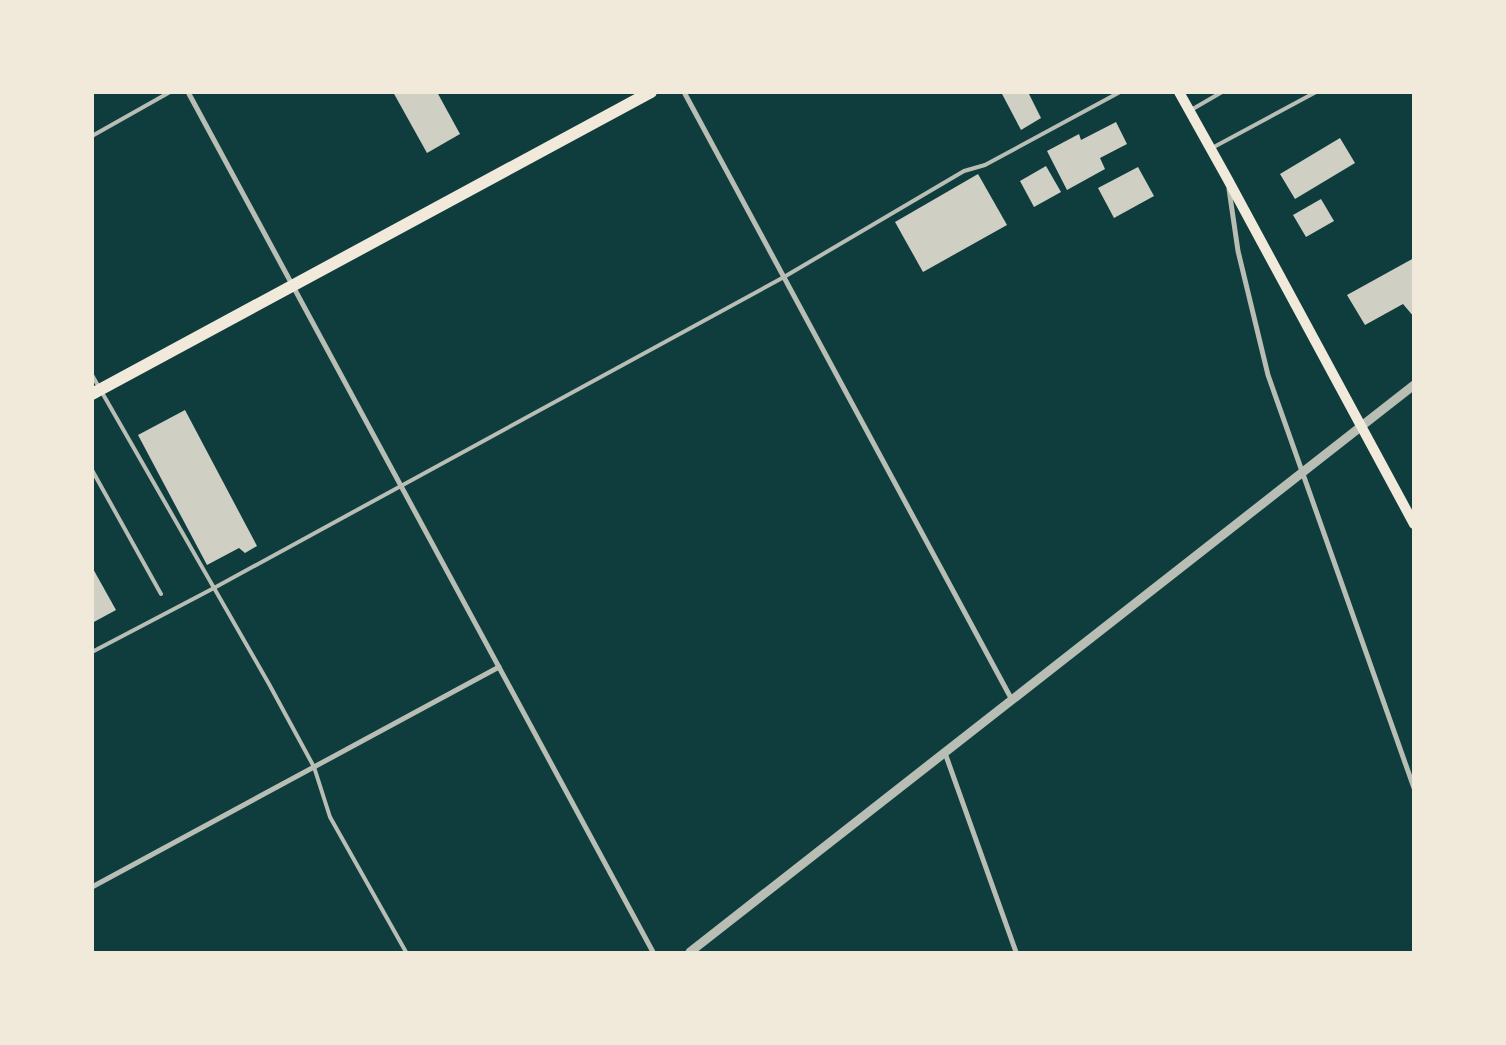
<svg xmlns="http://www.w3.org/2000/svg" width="1506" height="1045" font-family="'Exo 2',sans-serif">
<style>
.building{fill:#cfcfc3}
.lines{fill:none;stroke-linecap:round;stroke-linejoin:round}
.service{stroke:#b8beb3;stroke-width:4}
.minor{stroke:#b8beb3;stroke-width:5}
.tertiary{stroke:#b8beb3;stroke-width:9}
.secondary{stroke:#f1e9da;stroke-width:10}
.primary{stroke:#f1e9da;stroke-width:12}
</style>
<rect width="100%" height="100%" fill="#0f3d3e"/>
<g class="building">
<polygon points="393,92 437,92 460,134 427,153"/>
<polygon points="1001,92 1028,92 1041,118 1021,130"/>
<polygon points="1116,122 1127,144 1100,158 1105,169 1067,190 1047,151 1079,134 1081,140"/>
<polygon points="1340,138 1355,163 1295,199 1280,174"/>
<polygon points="1046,166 1061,192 1034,207 1020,181"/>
<polygon points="1138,167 1154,196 1114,218 1098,188"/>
<polygon points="978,174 1007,225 923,272 895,222"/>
<polygon points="1321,199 1334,221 1306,237 1293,215"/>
<polygon points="1414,258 1414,317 1403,304 1365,325 1347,295"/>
<polygon points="185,410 257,546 245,553 239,548 207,565 138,435"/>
<polygon points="92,567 116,610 92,623"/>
</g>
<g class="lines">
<g class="service">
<polyline points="1191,110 1222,92"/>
<polyline points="92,136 170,92"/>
<polyline points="1212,148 1316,92"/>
<polyline points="92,375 269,684 314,767 330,817 406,952"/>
<polyline points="92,470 161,594"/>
<polyline points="92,652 214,588 784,277 964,171 985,165 1120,92"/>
</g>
<g class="minor">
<polyline points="188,92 653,952"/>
<polyline points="684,92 1012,700"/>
<polyline points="1229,189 1238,251 1268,375 1414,788"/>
<polyline points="945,753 1016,952"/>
<polyline points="92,887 499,667"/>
</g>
<polyline class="tertiary" points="690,952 1414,385"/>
<polyline class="secondary" points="1179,92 1227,178 1414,524"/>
<polyline class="primary" points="92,394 651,92"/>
</g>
<rect width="1506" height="1045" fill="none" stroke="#f1e9da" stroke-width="188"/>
</svg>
